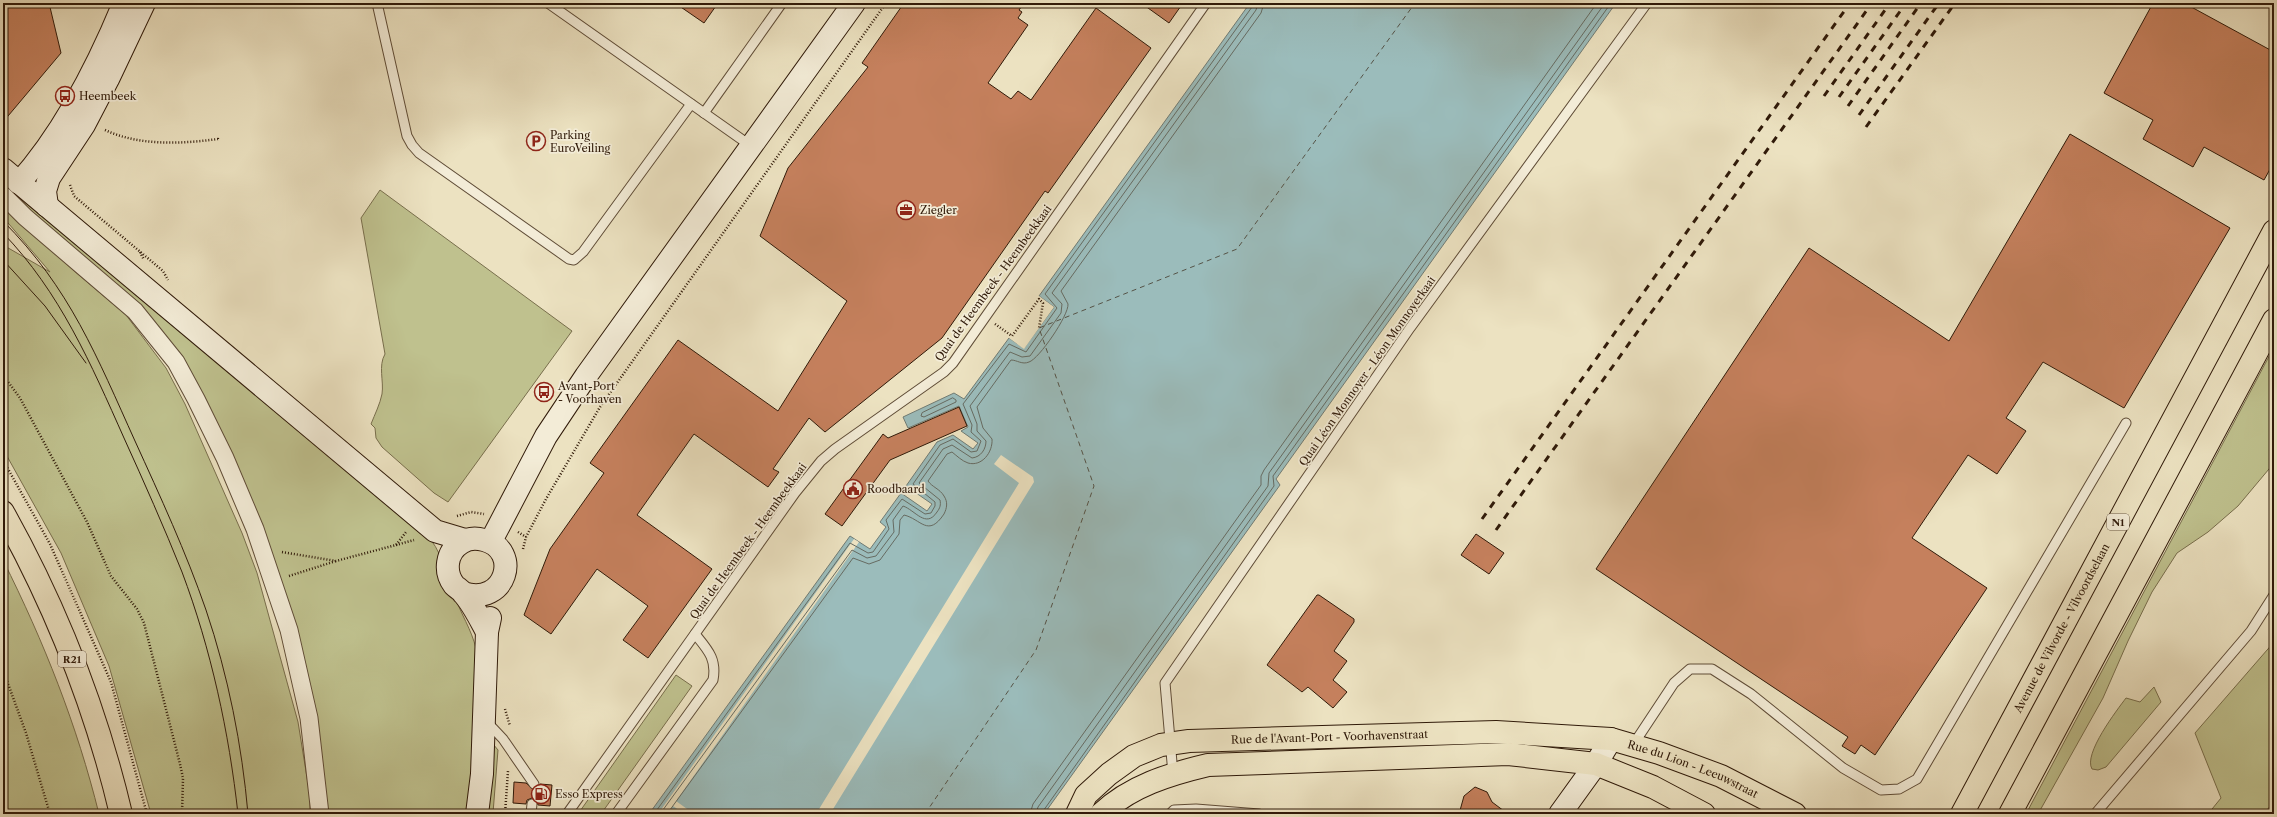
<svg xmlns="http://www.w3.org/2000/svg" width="2277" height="817" font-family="'Libre Caslon Text',serif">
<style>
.green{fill:#bfc18e;stroke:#786e4c}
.water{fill:#9bbcbb;stroke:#707b74}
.pier{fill:#ece2c1}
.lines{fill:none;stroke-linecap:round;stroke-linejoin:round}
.shore{stroke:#666b62;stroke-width:1}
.ferry{stroke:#555347;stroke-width:1;stroke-dasharray:5 4;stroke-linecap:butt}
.building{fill:#c5805d;stroke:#301a09}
.lane-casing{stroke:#5f4c37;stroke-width:11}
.street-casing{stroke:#5f4c37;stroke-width:19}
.secondary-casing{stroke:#301a09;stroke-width:24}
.primary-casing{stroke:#301a09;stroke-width:24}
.path{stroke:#301a09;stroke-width:2.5;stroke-dasharray:1 2;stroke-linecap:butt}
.lane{stroke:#f3ecd7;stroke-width:9}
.street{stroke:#f3ecd7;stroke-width:17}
.secondary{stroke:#f3ecd7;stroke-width:22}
.primary{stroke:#ece2c1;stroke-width:22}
.tram{stroke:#301a09;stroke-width:1}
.rail{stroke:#301a09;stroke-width:3;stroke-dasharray:7 7;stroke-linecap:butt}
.labels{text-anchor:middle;stroke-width:3.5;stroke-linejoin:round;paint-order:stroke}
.shield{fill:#f3ecd7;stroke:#6a5947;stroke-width:1}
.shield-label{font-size:10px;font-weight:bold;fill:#301a09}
.poi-label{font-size:11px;fill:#301a09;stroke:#f3ecd7;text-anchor:start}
.street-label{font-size:11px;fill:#301a09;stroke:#f3ecd7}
</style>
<rect width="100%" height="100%" fill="#ece2c1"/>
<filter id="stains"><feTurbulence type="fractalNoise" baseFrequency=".005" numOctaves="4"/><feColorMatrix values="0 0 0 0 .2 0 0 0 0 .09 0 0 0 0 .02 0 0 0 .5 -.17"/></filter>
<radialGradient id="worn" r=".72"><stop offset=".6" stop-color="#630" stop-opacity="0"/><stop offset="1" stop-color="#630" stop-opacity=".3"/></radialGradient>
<g class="green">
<path d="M3 182 431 540C444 557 447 580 456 600 465 622 474 634 478 658L469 814H327L315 717 191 375 3 189Z"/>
<path d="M380 190 572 331 448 502 434 493 382 447 376 438 375 428 371 424C375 414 380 404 382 394 384 381 378 366 385 354L361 218Z"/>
<polygon points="3,204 73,270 126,315 166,368 185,404 242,533 257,573 298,722 310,796 310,814 151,814 109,666 61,553 3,449 3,245 50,272 3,217"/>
<polygon points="2274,347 2274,463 2238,506 2208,532 2177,553 2152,592 2128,641 2103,698 2038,814 2026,814"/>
<path d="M3 560C44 642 77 725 99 814H3Z"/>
<polygon points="2274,642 2274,801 2264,814 2208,814 2221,798 2195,733"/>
<polygon points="676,675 692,686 601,814 578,814"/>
<path d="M2154 687 2161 702 2106 767 2098 770 2092 769C2083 754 2117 710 2126 698L2140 702Z"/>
<polygon points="493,744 498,750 493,813 487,814"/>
</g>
<polygon class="water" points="1250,3 1616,3 1276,479 1280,485 1044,814 649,814 850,536 870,549 886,527 880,522 901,493 927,511 932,504 906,486 937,442 953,435 973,449 978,443 961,431 968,427 959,406 908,428 903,417 954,393 964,399 1009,338 1024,348 1054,307 1039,296"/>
<g class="pier">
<polygon points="1039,296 1054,307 1024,349 1009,338 1010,336 1024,346 1038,327 1051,308 1037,298"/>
<polygon points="1001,455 1033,477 1034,482 830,814 816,814 1019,483 994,464"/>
<polygon points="854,539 859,542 676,801 694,814 685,814 673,806 667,814 658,814"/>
</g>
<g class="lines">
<g class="shore">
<polygon points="953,398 956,400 956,402 924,417 921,416 922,413"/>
<polyline points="654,814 850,543 868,553 873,552 889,529 886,520 902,499 925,514 931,513 935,506 935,502 913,484 940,445 953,439 971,452 977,451 981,441 971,432 972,425 963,404 1009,344 1026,352 1057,308 1045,294 1252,7 1253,3"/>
<path d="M660 814 852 550 867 558 876 556 894 532 893 520 903 506C915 510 926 529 937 512 940 508 941 505 940 500L919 483 943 449 952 445 972 458C981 457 986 449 986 441L977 431V424L970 406 1010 352 1022 357 1030 356 1061 313 1062 304 1052 293 1256 10 1258 3"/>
<path d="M667 814 853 558 869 564 880 560 899 534 900 520 904 515C921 519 928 538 944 514 947 508 948 502 944 496 940 489 932 487 928 481L947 454 952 452C957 456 962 461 968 463 982 467 993 452 992 439L983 428 977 407 1011 360C1017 360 1022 365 1029 362 1039 359 1069 315 1068 304L1061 291 1261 13 1264 3"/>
<polyline points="1030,814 1033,804 1261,485 1261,476 1264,470 1597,3"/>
<polyline points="1036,814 1038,807 1268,486 1269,473 1605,3"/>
<polyline points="1041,814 1274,486 1273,476 1611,3"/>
</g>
<polyline class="ferry" points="925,814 1036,650 1094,486 1039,328 1237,249 1415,3"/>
</g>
<g class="building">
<polygon points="3,3 49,3 61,53 3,122"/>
<polygon points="675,3 718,3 704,23"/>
<polygon points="904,3 1024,3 1019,10 1022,12 1018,18 1028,25 988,83 1011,99 1018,91 1031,100 1096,8 1151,48 1048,193 1045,191 942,338 825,432 809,418 773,469 779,472 768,487 694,434 637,515 712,569 648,658 623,640 648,606 597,569 551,634 524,615 550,549 604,473 590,463 678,340 778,411 847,301 760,236 788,168 868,67 862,63"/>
<polygon points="1141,3 1183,3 1169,23"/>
<polygon points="2153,3 2184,3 2274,52 2274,162 2264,180 2204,147 2193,167 2143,139 2153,120 2104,93"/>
<polygon points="2070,134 2230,228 2124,408 2043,362 2006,418 2026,431 1997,474 1968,455 1912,538 1987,588 1875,755 1861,745 1855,754 1842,746 1848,737 1596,569 1809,248 1949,341"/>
<polygon points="959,407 967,426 890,460 842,526 825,514 883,434 888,438"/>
<polygon points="1476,534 1504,553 1489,574 1461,555"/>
<polygon points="1317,595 1319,595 1354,619 1354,622 1334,651 1347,661 1333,680 1347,692 1333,708 1308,687 1302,692 1267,665"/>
<polygon points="514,782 526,783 534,790 540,784 552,785 550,806 538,805 536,799 532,798 527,800 526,804 513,803"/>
<polygon points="1475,787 1487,792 1492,802 1508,814 1459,814 1464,796"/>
</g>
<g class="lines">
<defs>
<g id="lane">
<polyline points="377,3 407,136 412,145 419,153 569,259 574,260 583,252 691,104"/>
<polyline points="548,3 751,146"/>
<polyline points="704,113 782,3"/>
<polyline points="487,722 503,739 534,784"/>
<polyline points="1633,745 1674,683 1690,669 1712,669 1751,694 1843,768 1881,790 1899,789 1917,779 2126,423"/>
<polyline points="1173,774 1165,683 1410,328 1647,3"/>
<polyline points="531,814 532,804"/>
<polyline points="567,814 795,493 821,461 835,449 944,372 953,363 1206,3"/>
<path d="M616 814 713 680C717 659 708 650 695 634"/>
<polyline points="1170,814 1174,810 1196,809 1259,814"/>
<polyline points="2095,814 2251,631 2274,595"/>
</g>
<polyline id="street" points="3,195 25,217 135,311 176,362 196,399 225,458 255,529 289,630 309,718 320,814"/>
<g id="secondary">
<polyline points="3,169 435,531 465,540"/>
<path d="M19 183C65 132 98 66 124 3"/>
<polyline points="47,206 45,191 49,178 84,125 108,79 144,3"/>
<polyline points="491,541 546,436 586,376 854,3"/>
<path d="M463 593C506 607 522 550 484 540 477 538 468 538 461 543 446 552 444 572 454 585 457 588 461 590 463 593 473 604 480 619 487 632"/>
<polyline points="477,814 482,774 487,632 490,618"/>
<polyline points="1560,814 1596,764 1611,739"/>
</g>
<g id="primary">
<path d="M3 512C56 607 96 708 121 814"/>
<path id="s1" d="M1077 814 1086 795 1109 774 1134 756 1161 745 1189 741 1496 732 1611 739 1659 753 1721 776 1795 814"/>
<path d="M1101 814C1130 786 1170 774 1208 765L1508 754 1596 764 1653 787 1704 814"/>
<path id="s2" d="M1962 814 2274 231"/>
<polyline points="2010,814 2274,320"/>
</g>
</defs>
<use href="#lane" class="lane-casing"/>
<use href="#street" class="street-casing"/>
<use href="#secondary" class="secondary-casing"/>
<use href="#primary" class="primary-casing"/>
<g class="path">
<path d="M105 130C139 146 181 144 218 139V141"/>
<polyline points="70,185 74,196 163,271 168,280"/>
<polyline points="140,252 144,260"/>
<polyline points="995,324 1012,336 1039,299 1043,303 1039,328"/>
<polyline points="3,375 20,398 87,522 111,576 137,609 144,623 180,764 183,778 182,814"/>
<polyline points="3,460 50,544 111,682 147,814"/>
<polyline points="457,516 471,512 484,514"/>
<polyline points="518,532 526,537"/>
<polyline points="396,545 414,540"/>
<polyline points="523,549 526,537 546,499 600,407 886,3"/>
<polyline points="282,552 336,561 396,545 406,532"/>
<polyline points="289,576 336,561"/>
<polyline points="3,670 26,733 50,814"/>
<polyline points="505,709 510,726"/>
<polyline points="505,814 508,771"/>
</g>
<use href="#lane" class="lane"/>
<use href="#street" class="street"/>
<use href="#secondary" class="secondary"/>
<use href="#primary" class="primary"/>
<g class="tram">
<path d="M3 221C70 288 97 357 135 441 160 496 186 552 206 610 228 675 242 745 248 814"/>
<path d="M3 233C60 292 91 364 124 438 144 482 164 527 182 572 211 649 229 732 238 814"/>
<polyline points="3,260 45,306 86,363"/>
</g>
<g class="rail">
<polyline points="1824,96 1890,3"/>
<polyline points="1839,97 1906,3"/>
<polyline points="1848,106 1921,3"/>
<polyline points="1859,115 1939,3"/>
<polyline points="1866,127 1955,3"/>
<polyline points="1482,519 1850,3"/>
<polyline points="1496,530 1872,3"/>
</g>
</g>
<defs>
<symbol id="bus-ring" viewBox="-11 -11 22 22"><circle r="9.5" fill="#f3ecd7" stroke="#8f2418" stroke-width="1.5"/><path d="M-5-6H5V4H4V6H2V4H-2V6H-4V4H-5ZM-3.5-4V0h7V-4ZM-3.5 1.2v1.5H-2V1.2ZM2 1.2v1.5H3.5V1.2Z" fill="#8f2418"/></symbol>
<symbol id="parking-ring" viewBox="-11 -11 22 22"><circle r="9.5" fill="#f3ecd7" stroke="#8f2418" stroke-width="1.5"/><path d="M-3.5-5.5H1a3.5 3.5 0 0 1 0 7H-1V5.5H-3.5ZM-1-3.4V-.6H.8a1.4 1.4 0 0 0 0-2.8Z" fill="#8f2418"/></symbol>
<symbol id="office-ring" viewBox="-11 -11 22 22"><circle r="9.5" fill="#f3ecd7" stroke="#8f2418" stroke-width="1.5"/><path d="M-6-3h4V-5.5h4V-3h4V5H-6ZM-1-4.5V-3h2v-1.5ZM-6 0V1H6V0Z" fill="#8f2418"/></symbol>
<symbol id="civic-ring" viewBox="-11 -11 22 22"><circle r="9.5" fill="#f3ecd7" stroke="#8f2418" stroke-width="1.5"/><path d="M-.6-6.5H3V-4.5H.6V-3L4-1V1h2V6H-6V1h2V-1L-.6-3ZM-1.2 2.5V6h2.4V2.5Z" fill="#8f2418"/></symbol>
<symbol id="fuel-ring" viewBox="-11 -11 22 22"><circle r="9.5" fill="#f3ecd7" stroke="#8f2418" stroke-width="1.5"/><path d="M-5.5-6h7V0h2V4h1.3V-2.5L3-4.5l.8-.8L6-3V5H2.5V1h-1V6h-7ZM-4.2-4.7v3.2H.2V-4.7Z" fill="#8f2418"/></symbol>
</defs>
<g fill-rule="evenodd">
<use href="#bus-ring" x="54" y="85" width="22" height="22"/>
<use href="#parking-ring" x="525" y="130" width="22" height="22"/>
<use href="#office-ring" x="895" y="199" width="22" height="22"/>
<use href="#bus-ring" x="533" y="381" width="22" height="22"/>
<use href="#civic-ring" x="842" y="478" width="22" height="22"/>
<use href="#fuel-ring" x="530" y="783" width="22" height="22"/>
</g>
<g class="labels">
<g class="shield">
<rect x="2107" y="514" width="22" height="16" rx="3"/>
<rect x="58" y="651" width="28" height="16" rx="3"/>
</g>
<g class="shield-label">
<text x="2118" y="526">N1</text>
<text x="72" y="663">R21</text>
</g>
<g class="poi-label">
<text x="79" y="100">Heembeek</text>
<text x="550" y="139">Parking<tspan x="550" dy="13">EuroVeiling</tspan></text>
<text x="920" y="214">Ziegler</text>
<text x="558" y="390">Avant-Port<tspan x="558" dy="13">- Voorhaven</tspan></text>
<text x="867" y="493">Roodbaard</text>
<text x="555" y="798">Esso Express</text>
</g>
<g class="street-label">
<text transform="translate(993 283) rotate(-54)" y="4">Quai de Heembeek - Heembeekkaai</text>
<text transform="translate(1367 371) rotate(-55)" y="4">Quai Léon Monnoyer - Léon Monnoyerkaai</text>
<text transform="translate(748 541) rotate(-54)" y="4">Quai de Heembeek - Heembeekkaai</text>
<text dy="4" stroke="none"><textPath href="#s2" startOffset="211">Avenue de Vilvorde - Vilvoordselaan</textPath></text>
<text dy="4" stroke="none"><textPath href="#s1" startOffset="281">Rue de l'Avant-Port - Voorhavenstraat</textPath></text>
<text dy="4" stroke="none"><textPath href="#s1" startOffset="650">Rue du Lion - Leeuwstraat</textPath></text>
</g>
</g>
<rect width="2277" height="817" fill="none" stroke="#ece2c1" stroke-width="16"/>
<rect x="4" y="4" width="2269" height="809" fill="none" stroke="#301a09" stroke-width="2"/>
<rect x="8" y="8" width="2261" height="801" fill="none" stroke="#301a09"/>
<rect width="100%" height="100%" filter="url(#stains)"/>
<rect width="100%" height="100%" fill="url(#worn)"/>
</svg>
